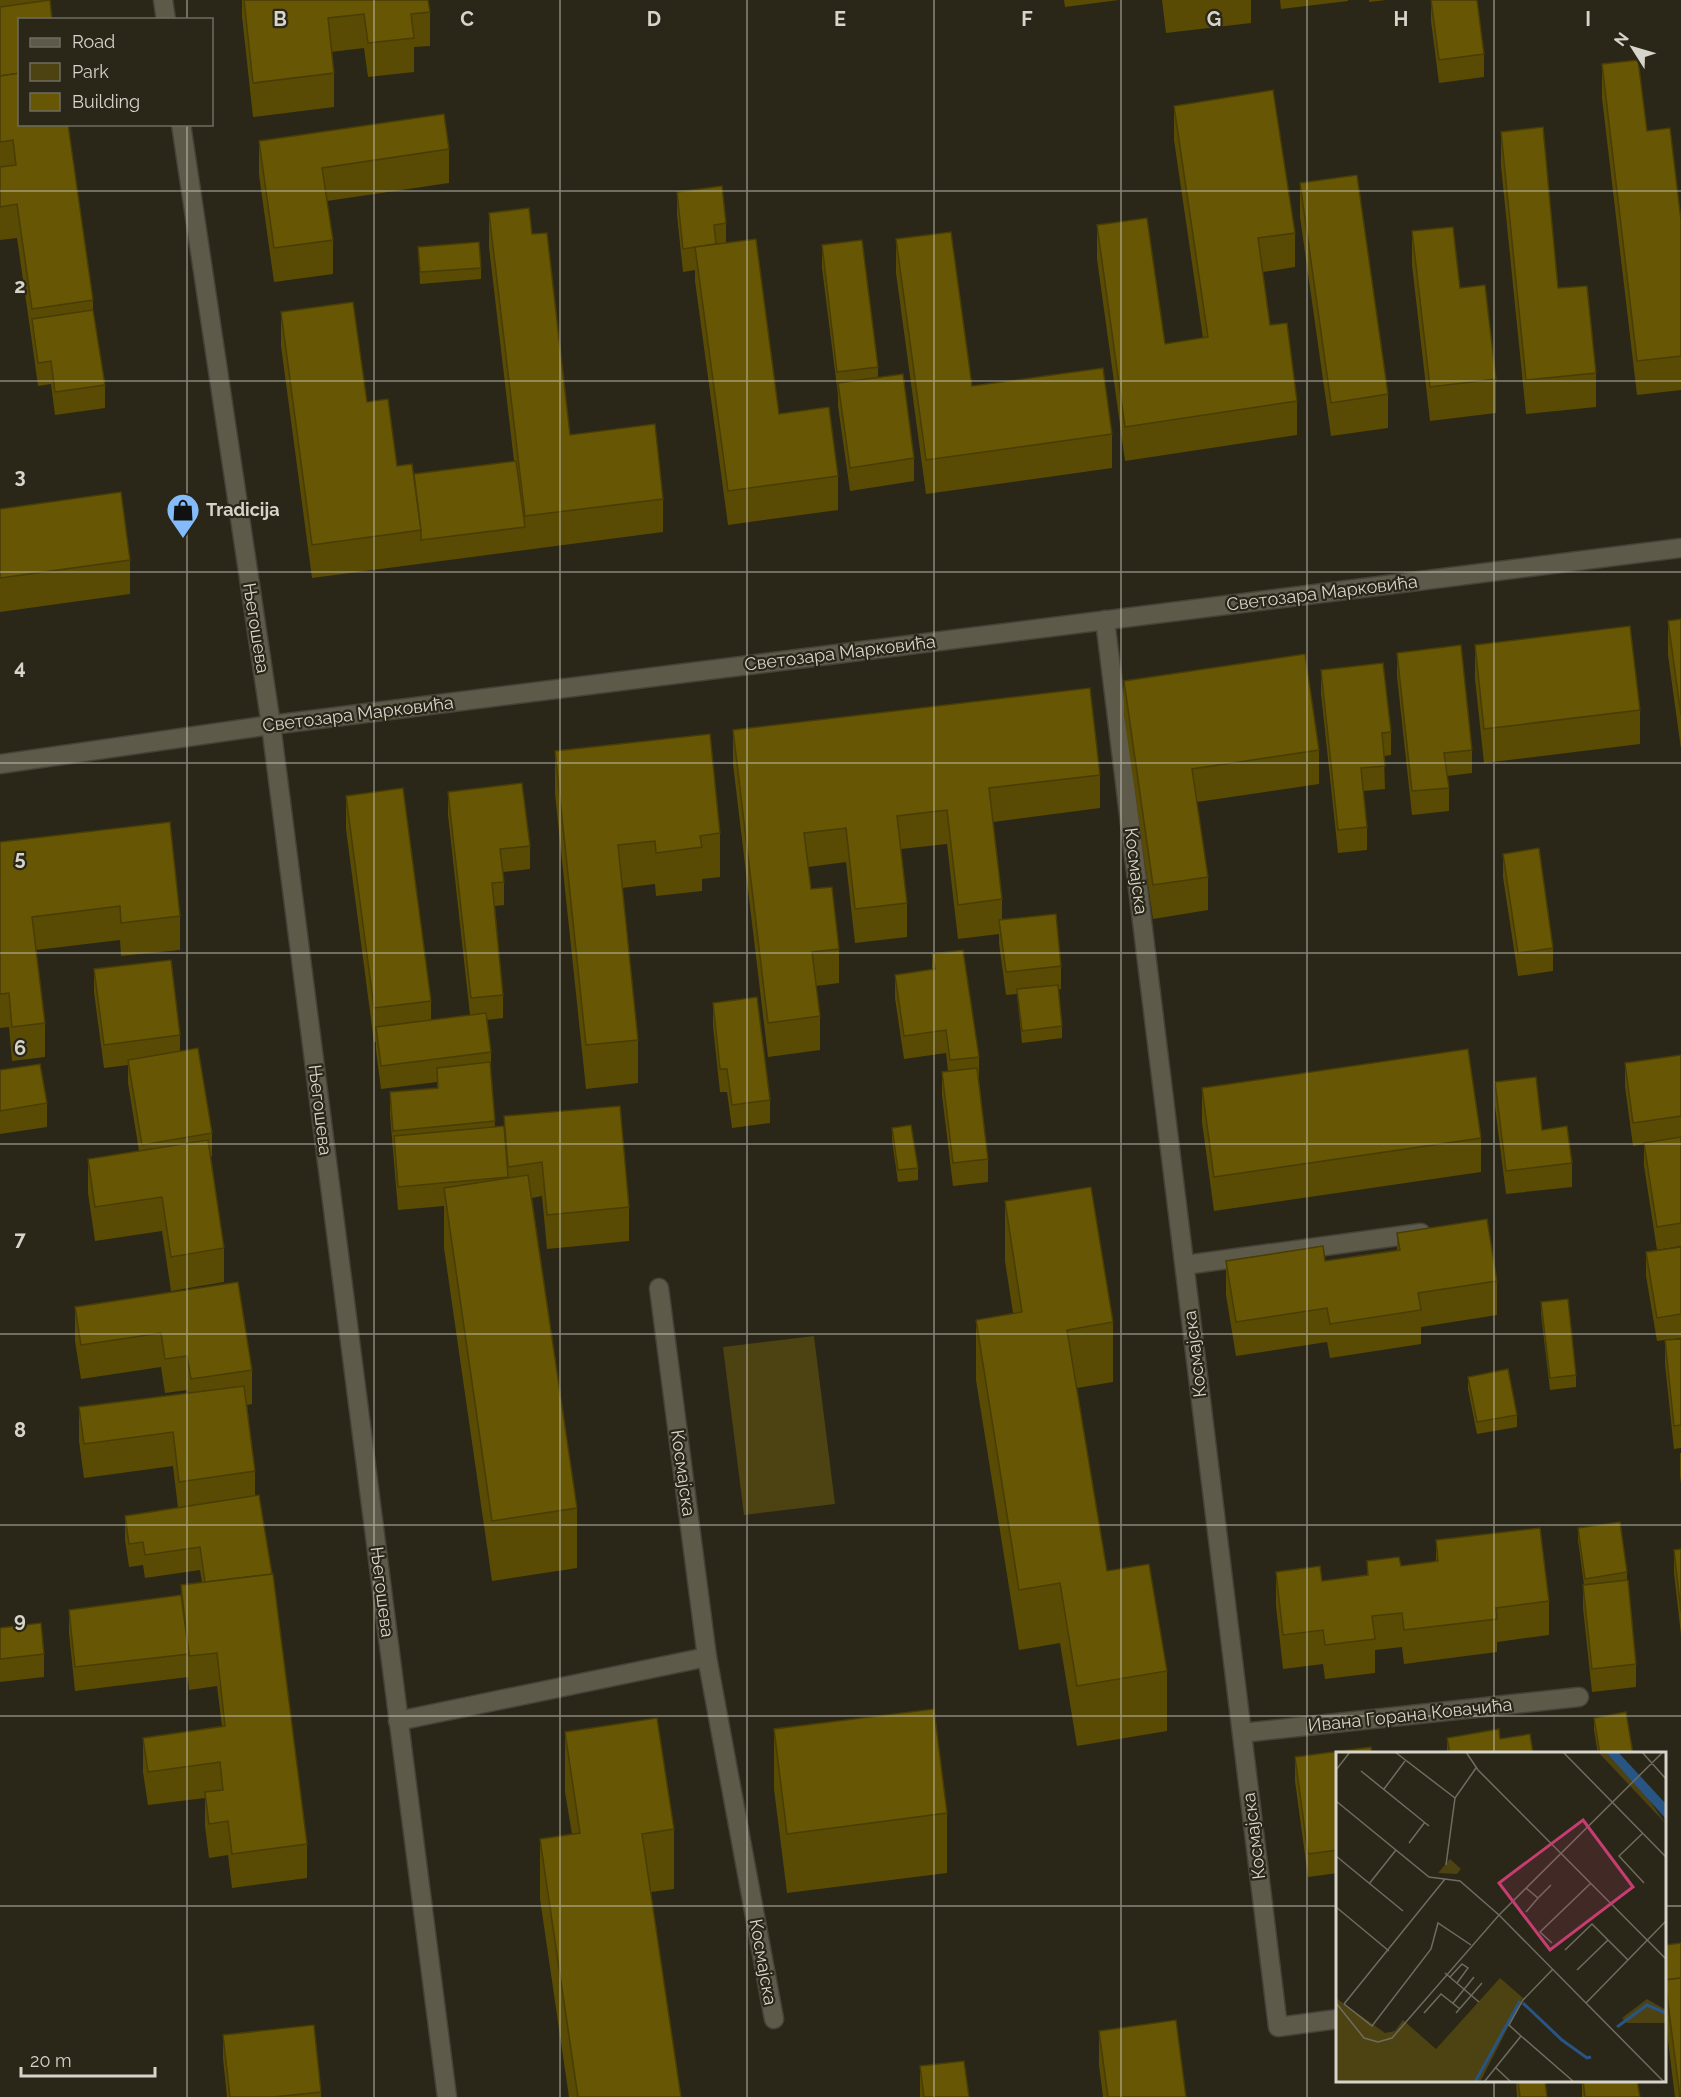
<svg xmlns="http://www.w3.org/2000/svg" width="1681" height="2097" font-family="Raleway,sans-serif">
<style>
.green{fill:#4d4212}
.lines{fill:none;stroke-linecap:round;stroke-linejoin:round}
.minor-casing{stroke:#464238;stroke-width:21}
.minor{stroke:#5e5a4a;stroke-width:18}
.wall{fill:#594b04}
.building{fill:#675705;stroke:#483d04;stroke-width:1.5}
.grid{fill:none;stroke:#d6d4cb;stroke-width:1.5;stroke-opacity:0.55}
.labels{text-anchor:middle;stroke-width:4.5;stroke-linejoin:round;paint-order:stroke}
.poi-label{font-size:18px;font-weight:bold;fill:#d6d4cb;stroke:#2a2618;text-anchor:start}
.street-label{font-size:18px;fill:#d6d4cb;stroke:#2a2618}
.inset-river{fill:none;stroke:#295584;stroke-width:3}
.inset-road{fill:none;stroke:#6f6c60;stroke-width:1.5}
.view{fill:#c63e71;fill-opacity:0.15;stroke:#c63e71;stroke-width:3}
.inset-edge{fill:none;stroke:#d6d4cb;stroke-width:3}
.grid-label{font-size:20px;text-anchor:middle;font-weight:bold;fill:#d6d4cb;stroke:#2a2618;stroke-width:4.5;stroke-linejoin:round;paint-order:stroke}
</style>
<rect width="100%" height="100%" fill="#2a2618"/>
<polygon class="green" points="814,1336 835,1504 744,1515 723,1347"/>
<g class="lines">
<defs>
<g id="minor">
<polyline points="163,0 166,20"/>
<polyline points="181,124 271,725 447,2097"/>
<polyline points="1105,620 1278,2027 1338,2019"/>
<polyline points="0,764 271,725 1681,548"/>
<polyline points="1185,1265 1421,1233"/>
<polyline points="707,1657 774,2019"/>
<polyline points="398,1721 707,1657 659,1288"/>
<polyline points="1242,1733 1579,1697"/>
</g>
</defs>
<use href="#minor" class="minor-casing"/>
<use href="#minor" class="minor"/>
</g>
<g class="wall">
<polygon points="0,0 50,0 20,20 93,300 93,310 105,385 105,408 55,415 51,384 38,386 32,342 17,238 0,240"/>
<polygon points="242,0 428,0 430,12 430,46 414,47 414,72 368,77 364,48 331,52 334,73 334,107 253,117 242,16"/>
<polygon points="1064,0 1119,0 1065,7"/>
<polygon points="1162,0 1251,0 1251,23 1166,33"/>
<polygon points="1280,0 1348,0 1348,1 1281,9"/>
<polygon points="1369,0 1386,0 1369,2"/>
<polygon points="1431,0 1484,54 1484,77 1439,83 1431,21"/>
<polygon points="1602,64 1647,131 1681,220 1681,390 1637,395 1602,98"/>
<polygon points="1174,106 1295,233 1295,267 1263,272 1270,325 1297,401 1297,435 1125,461 1097,259 1097,225 1165,344 1203,338 1174,140"/>
<polygon points="1501,132 1558,288 1596,373 1596,407 1526,414 1501,166"/>
<polygon points="259,141 449,149 449,183 327,201 333,240 333,274 274,282 259,175"/>
<polygon points="1300,183 1388,394 1388,428 1331,436 1300,217"/>
<polygon points="677,192 726,223 726,243 779,414 838,476 838,510 728,525 695,281 695,270 683,272 677,215"/>
<polygon points="489,213 532,234 570,435 663,499 663,532 312,578 281,346 281,312 367,402 397,466 414,474 514,461 489,247"/>
<polygon points="1412,231 1460,288 1496,379 1496,413 1430,421 1412,265"/>
<polygon points="896,239 972,386 1112,434 1112,468 926,494 896,273"/>
<polygon points="822,245 878,367 878,378 914,458 914,481 850,491 838,406 838,395 822,268"/>
<polygon points="418,247 481,268 481,279 420,284"/>
<polygon points="0,509 130,560 130,594 0,612"/>
<polygon points="1681,619 1681,749 1668,655 1668,621"/>
<polygon points="1475,645 1640,710 1640,744 1484,763 1475,679"/>
<polygon points="1397,653 1472,750 1472,773 1447,776 1449,788 1449,811 1412,815 1397,676"/>
<polygon points="1321,670 1391,732 1391,755 1384,756 1385,789 1363,791 1367,827 1367,850 1338,853 1321,693"/>
<polygon points="1124,681 1319,750 1319,784 1197,802 1208,877 1208,910 1153,919 1124,715"/>
<polygon points="733,730 1100,775 1100,808 993,822 1002,899 1002,920 1061,966 1061,989 1058,989 1062,1026 1062,1038 1022,1043 1017,994 1006,995 999,943 999,934 958,939 947,844 901,849 907,903 907,937 855,943 846,862 808,867 811,889 839,949 839,983 816,986 820,1016 820,1050 768,1057 733,764"/>
<polygon points="555,751 720,833 720,877 702,879 702,891 656,896 655,884 622,888 638,1040 638,1083 586,1089 555,794"/>
<polygon points="448,792 530,846 530,869 503,872 504,882 504,905 495,906 503,995 503,1018 487,1020 491,1052 491,1075 495,1127 504,1126 504,1116 629,1207 629,1241 547,1249 542,1196 532,1198 577,1508 577,1568 492,1581 444,1248 444,1206 398,1210 390,1115 390,1092 437,1088 437,1082 381,1089 376,1050 376,1042 374,1042 346,829 346,796 431,1001 431,1020 470,1015 448,815"/>
<polygon points="0,842 180,916 180,950 121,956 120,940 36,950 45,1023 45,1057 12,1061 9,1027 0,1028"/>
<polygon points="1503,854 1553,948 1553,971 1518,976 1503,877"/>
<polygon points="932,954 979,1057 979,1080 988,1159 988,1182 953,1186 942,1095 942,1072 948,1071 946,1053 904,1059 895,998 895,975 932,970"/>
<polygon points="94,969 180,1035 180,1051 212,1133 212,1156 211,1157 224,1248 224,1282 171,1291 162,1231 95,1241 88,1193 88,1159 139,1151 128,1083 128,1065 104,1068 94,992"/>
<polygon points="713,1003 770,1100 770,1123 732,1128 727,1092 720,1092 713,1026"/>
<polygon points="1681,1055 1681,1246 1657,1250 1644,1166 1644,1144 1633,1146 1625,1086 1625,1063"/>
<polygon points="0,1070 47,1103 47,1127 0,1134"/>
<polygon points="1495,1082 1572,1163 1572,1187 1506,1194 1495,1106"/>
<polygon points="1202,1088 1481,1138 1481,1172 1214,1211 1202,1122"/>
<polygon points="892,1128 918,1168 918,1180 898,1182 892,1140"/>
<polygon points="1005,1201 1113,1322 1113,1382 1077,1388 1107,1571 1167,1671 1167,1731 1077,1746 1060,1643 1019,1650 976,1380 976,1320 1013,1313 1005,1261"/>
<polygon points="1397,1233 1497,1281 1497,1315 1421,1327 1421,1344 1330,1358 1327,1342 1236,1356 1226,1295 1226,1261 1325,1261 1397,1250"/>
<polygon points="1681,1247 1681,1338 1657,1341 1646,1276 1646,1252"/>
<polygon points="238,1282 252,1370 252,1404 247,1405 255,1471 255,1495 307,1844 307,1878 232,1888 228,1855 209,1858 205,1826 205,1798 148,1805 143,1772 143,1738 222,1726 217,1686 189,1690 188,1677 75,1691 69,1633 69,1610 181,1595 181,1585 202,1582 200,1570 145,1578 143,1565 129,1567 125,1540 125,1516 178,1508 173,1466 84,1478 79,1441 79,1407 188,1393 187,1390 165,1393 161,1367 81,1379 75,1341 75,1307"/>
<polygon points="1541,1302 1576,1375 1576,1387 1550,1390 1541,1314"/>
<polygon points="1681,1339 1681,1448 1674,1449 1665,1364 1665,1340"/>
<polygon points="1468,1377 1517,1415 1517,1427 1477,1434 1468,1389"/>
<polygon points="1680,1453 1681,1453 1681,1484 1680,1476"/>
<polygon points="1578,1528 1627,1572 1627,1580 1636,1664 1636,1687 1592,1692 1583,1608 1583,1585 1584,1585 1578,1540"/>
<polygon points="1436,1540 1549,1601 1549,1635 1497,1642 1497,1652 1404,1664 1402,1647 1375,1650 1375,1673 1325,1679 1323,1664 1283,1669 1276,1606 1276,1572 1322,1581 1367,1575 1367,1561 1401,1566 1436,1562"/>
<polygon points="1681,1549 1681,1635 1674,1573 1674,1550"/>
<polygon points="0,1628 44,1654 44,1677 0,1682"/>
<polygon points="1594,1718 1633,1754 1598,1754 1594,1730"/>
<polygon points="774,1729 947,1813 947,1873 787,1893 774,1789"/>
<polygon points="565,1732 674,1829 674,1889 651,1892 681,2097 569,2097 540,1899 540,1839 572,1834 565,1792"/>
<polygon points="1447,1738 1500,1739 1533,1754 1447,1754"/>
<polygon points="1338,1754 1338,1873 1308,1877 1295,1781 1295,1757"/>
<polygon points="1665,1843 1666,1855 1666,1878 1665,1878"/>
<polygon points="1665,1945 1681,2097 1675,2097 1665,2016"/>
<polygon points="1099,2031 1186,2097 1103,2097 1099,2065"/>
<polygon points="223,2035 321,2092 321,2097 227,2097 223,2058"/>
<polygon points="920,2066 969,2097 920,2097"/>
<polygon points="1516,2080 1545,2080 1547,2097 1517,2097"/>
<polygon points="1582,2080 1637,2080 1640,2097 1582,2097"/>
</g>
<g class="building">
<polygon points="50,0 52,20 20,20 20,73 0,76 0,7"/>
<polygon points="244,0 428,0 430,12 411,14 414,38 368,43 364,14 328,18 334,73 253,83"/>
<polygon points="1431,0 1477,0 1484,54 1439,60"/>
<polygon points="1638,60 1647,131 1670,128 1681,220 1681,356 1637,361 1602,64"/>
<polygon points="20,73 20,124 68,124 93,300 32,309 17,204 0,207 0,167 16,165 13,140 0,142 0,76"/>
<polygon points="1273,90 1295,233 1258,238 1270,325 1287,323 1297,401 1125,427 1097,225 1147,218 1165,344 1208,337 1174,106"/>
<polygon points="444,114 449,149 322,168 333,240 274,248 259,141"/>
<polygon points="1543,127 1558,288 1587,286 1596,373 1526,380 1501,132"/>
<polygon points="1357,175 1388,394 1331,403 1300,183"/>
<polygon points="722,186 726,223 714,225 716,244 683,249 677,192"/>
<polygon points="529,208 532,234 547,233 570,435 655,424 663,499 525,516 489,213"/>
<polygon points="1453,227 1460,288 1485,285 1496,379 1430,387 1412,231"/>
<polygon points="951,232 972,386 1103,368 1112,434 926,460 896,239"/>
<polygon points="756,239 779,414 829,407 838,476 728,491 695,247"/>
<polygon points="862,240 878,367 837,372 822,245"/>
<polygon points="479,242 481,268 420,272 418,247"/>
<polygon points="353,302 367,402 388,399 397,466 412,464 421,530 312,545 281,312"/>
<polygon points="93,310 105,385 55,392 51,361 38,363 32,319"/>
<polygon points="903,374 914,458 850,468 838,383"/>
<polygon points="516,461 525,527 421,540 421,530 414,474"/>
<polygon points="121,492 130,560 0,578 0,509"/>
<polygon points="1681,619 1681,715 1668,621"/>
<polygon points="1630,626 1640,710 1484,729 1475,645"/>
<polygon points="1461,645 1472,750 1444,753 1449,788 1412,791 1397,653"/>
<polygon points="1305,654 1319,750 1192,769 1208,877 1153,885 1124,681"/>
<polygon points="1383,663 1391,732 1382,733 1385,766 1361,768 1367,827 1338,830 1321,670"/>
<polygon points="1090,688 1100,775 989,788 1002,899 958,905 947,810 897,816 907,903 855,909 846,828 804,833 811,889 832,887 839,949 812,952 820,1016 768,1023 733,730"/>
<polygon points="710,734 720,833 700,836 702,847 656,853 655,841 618,845 638,1040 586,1045 555,751"/>
<polygon points="522,783 530,846 500,849 504,882 492,883 503,995 471,998 448,792"/>
<polygon points="403,788 431,1001 374,1008 346,796"/>
<polygon points="170,822 180,916 121,923 120,906 32,917 45,1023 12,1027 9,993 0,994 0,842"/>
<polygon points="1539,848 1553,948 1518,953 1503,854"/>
<polygon points="1056,914 1061,966 1006,972 999,920"/>
<polygon points="963,950 979,1057 950,1060 946,1030 904,1036 895,975 935,969 932,954"/>
<polygon points="171,960 180,1035 104,1045 94,969"/>
<polygon points="1058,985 1062,1026 1022,1031 1017,989"/>
<polygon points="757,997 770,1100 732,1105 727,1069 720,1069 713,1003"/>
<polygon points="486,1013 491,1052 381,1066 376,1027"/>
<polygon points="198,1048 212,1133 142,1145 128,1060"/>
<polygon points="1468,1049 1481,1138 1214,1177 1202,1088"/>
<polygon points="1681,1055 1681,1116 1633,1123 1625,1063"/>
<polygon points="490,1062 495,1121 393,1131 390,1092 438,1088 437,1068"/>
<polygon points="40,1064 47,1103 0,1111 0,1070"/>
<polygon points="977,1068 988,1159 953,1163 942,1072"/>
<polygon points="1536,1077 1542,1130 1567,1126 1572,1163 1506,1171 1495,1082"/>
<polygon points="620,1106 629,1207 547,1215 542,1162 508,1167 504,1116"/>
<polygon points="911,1125 918,1168 898,1170 892,1128"/>
<polygon points="504,1126 508,1177 398,1187 394,1136"/>
<polygon points="1681,1137 1681,1223 1657,1227 1644,1143"/>
<polygon points="208,1140 224,1248 171,1257 162,1197 95,1207 88,1159"/>
<polygon points="528,1175 577,1508 492,1521 444,1188"/>
<polygon points="1091,1187 1113,1322 1067,1330 1107,1571 1149,1564 1167,1671 1077,1686 1060,1583 1019,1590 976,1320 1022,1312 1005,1201"/>
<polygon points="1487,1219 1497,1281 1418,1293 1421,1310 1330,1324 1327,1308 1236,1322 1226,1261 1323,1246 1325,1261 1400,1250 1397,1233"/>
<polygon points="1681,1247 1681,1314 1657,1318 1646,1252"/>
<polygon points="238,1282 252,1370 191,1379 187,1356 165,1359 161,1333 81,1345 75,1307"/>
<polygon points="1568,1299 1576,1375 1550,1378 1541,1302"/>
<polygon points="1681,1339 1681,1425 1674,1426 1665,1340"/>
<polygon points="1508,1369 1517,1415 1477,1422 1468,1377"/>
<polygon points="244,1386 255,1471 179,1482 173,1432 84,1444 79,1407"/>
<polygon points="259,1495 272,1574 205,1582 200,1547 145,1555 143,1542 129,1544 125,1516"/>
<polygon points="1620,1522 1627,1572 1585,1579 1578,1528"/>
<polygon points="1540,1528 1549,1601 1496,1608 1497,1619 1404,1630 1402,1613 1372,1616 1375,1639 1325,1645 1323,1630 1283,1635 1276,1572 1320,1566 1322,1581 1368,1575 1367,1561 1399,1557 1401,1566 1438,1561 1436,1540"/>
<polygon points="1681,1549 1681,1612 1674,1550"/>
<polygon points="273,1574 307,1844 232,1854 228,1821 209,1824 205,1792 223,1790 220,1762 148,1772 143,1738 225,1726 217,1653 189,1656 181,1585"/>
<polygon points="1628,1580 1636,1664 1592,1669 1583,1585"/>
<polygon points="181,1595 189,1654 75,1667 69,1610"/>
<polygon points="41,1623 44,1654 0,1659 0,1628"/>
<polygon points="934,1709 947,1813 787,1834 774,1729"/>
<polygon points="1626,1712 1633,1754 1600,1754 1594,1718"/>
<polygon points="657,1718 674,1829 642,1834 681,2097 578,2097 540,1839 580,1833 565,1732"/>
<polygon points="1499,1729 1500,1739 1530,1734 1533,1754 1450,1754 1447,1738"/>
<polygon points="1371,1747 1372,1754 1338,1754 1338,1850 1308,1854 1295,1757"/>
<polygon points="1681,1943 1681,1978 1665,1980 1665,1945"/>
<polygon points="1681,1978 1681,2097 1680,2097 1665,1980"/>
<polygon points="1176,2020 1186,2097 1108,2097 1099,2031"/>
<polygon points="314,2025 321,2092 273,2097 230,2097 223,2035"/>
<polygon points="964,2061 969,2097 924,2097 920,2066"/>
<polygon points="1518,2080 1545,2080 1547,2097 1520,2097"/>
<polygon points="1583,2080 1637,2080 1640,2097 1585,2097"/>
</g>
<path class="grid" d="M187 0V20M374 0V2097M560 0V2097M747 0V2097M934 0V2097M1121 0V2097M1307 0V2097M1494 0V1754M187 124V2097M0 191H1681M0 381H1681M0 572H1681M0 763H1681M0 953H1681M0 1144H1681M0 1334H1681M0 1525H1681M0 1716H1681M0 1906H1338M1664 1906H1681M1494 2080V2097"/>
<defs>
<symbol id="shop-pin" viewBox="-11 -11 22 30"><path d="M0 17L-7.5 6A9.5 9.5 0 1 1 7.5 6Z" fill="#84bcfb" stroke="#2a2618"/><path d="M-5-2.5h2.3a2.7 3.5 0 0 1 5.4 0H5L5.5 6h-11ZM-1.5-2.5h3a1.5 2.3 0 0 0-3 0Z" fill="#111"/></symbol>
</defs>
<g fill-rule="evenodd">
<use href="#shop-pin" x="164" y="491" width="38" height="52"/>
</g>
<g class="labels">
<g class="poi-label">
<text x="206" y="516">Tradicija</text>
</g>
<g class="street-label">
<text transform="translate(1322 593) rotate(-7)" y="6">Светозара Марковића</text>
<text transform="translate(256 628) rotate(81)" y="6">Његошева</text>
<text transform="translate(840 653) rotate(-7)" y="6">Светозара Марковића</text>
<text transform="translate(358 714) rotate(-7)" y="6">Светозара Марковића</text>
<text transform="translate(1136 871) rotate(83)" y="6">Космајска</text>
<text transform="translate(320 1110) rotate(83)" y="6">Његошева</text>
<text transform="translate(1195 1354) rotate(-97)" y="6">Космајска</text>
<text transform="translate(683 1473) rotate(82)" y="6">Космајска</text>
<text transform="translate(382 1592) rotate(83)" y="6">Његошева</text>
<text transform="translate(1410 1715) rotate(-6)" y="6">Ивана Горана Ковачића</text>
<text transform="translate(1254 1836) rotate(-97)" y="6">Космајска</text>
<text transform="translate(763 1962) rotate(80)" y="6">Космајска</text>
</g>
</g>
<g transform="translate(1336 1752)">
<rect width="330" height="330" fill="#2a2618"/>
<path d="M262 0H270L301 31 330 72ZM114 107 125 117 121 122 102 121ZM164 226 187 246 144 330H0V246L49 281 59 279 67 268 100 297ZM311 247 330 258V271H291L286 266Z" fill="#4d4212"/>
<path d="M270 0H282L330 52V67Z" fill="#295584"/>
<path class="inset-river" d="M187 251 226 288 251 306 255 305M281 275 311 253 330 261M139 330 184 249"/>
<path class="inset-road" d="M59 0 119 46M130 0 142 18 330 207M227 0 330 105M306 0 330 27M0 18 14 0M25 19 93 74M48 37 69 9M0 49 93 125 124 129 163 163 327 0M307 81 283 104 308 131M73 91 89 70M0 104 67 159M110 113 119 46 140 16M33 132 60 98M190 136 202 146 215 133M0 155 53 199M190 160 202 146M216 191 204 180 255 131M229 198 256 172 292 208M241 218 272 188M109 221 143 250M114 225 126 212 132 216 121 231M0 251 28 286 42 290 56 286 163 163 328 330M117 251 138 225M250 251 330 169M8 252 36 274 95 197 102 171 135 193M8 252 109 127M88 261 105 242 124 257M120 261 146 231M185 284 238 330M159 315 175 330M148 330 185 284 173 273 187 248 217 217"/>
<path class="view" d="M247 68 297 135 214 198 163 131Z"/>
<rect width="330" height="330" class="inset-edge"/>
</g>
<g class="grid-label">
<text x="280" y="26">B</text>
<text x="467" y="26">C</text>
<text x="654" y="26">D</text>
<text x="840" y="26">E</text>
<text x="1027" y="26">F</text>
<text x="1214" y="26">G</text>
<text x="1401" y="26">H</text>
<text x="1588" y="26">I</text>
<text x="20" y="293">2</text>
<text x="20" y="483">3</text>
<text x="20" y="674">4</text>
<text x="20" y="865">5</text>
<text x="20" y="1055">6</text>
<text x="20" y="1246">7</text>
<text x="20" y="1437">8</text>
<text x="20" y="1627">9</text>
</g>
<rect x="18" y="18" width="195" height="108" fill="#2a2618" stroke="#6f6c60" stroke-width="1.5"/>
<rect x="30" y="38" width="30" height="9" fill="#5e5a4a" stroke="#6f6c60" stroke-width="1.5"/>
<text x="72" y="48" font-size="18" fill="#d6d4cb">Road</text>
<rect x="30" y="63" width="30" height="18" fill="#4d4212" stroke="#6f6c60" stroke-width="1.5"/>
<text x="72" y="78" font-size="18" fill="#d6d4cb">Park</text>
<rect x="30" y="93" width="30" height="18" fill="#675705" stroke="#6f6c60" stroke-width="1.5"/>
<text x="72" y="108" font-size="18" fill="#d6d4cb">Building</text>
<g transform="translate(1633 48) rotate(307)" stroke="#2a2618" stroke-width="4.5" paint-order="stroke">
<path d="M0-4.5L10 22L0 15L-10 22Z" fill="#d6d4cb"/>
<text y="-9" font-size="16" font-weight="bold" text-anchor="middle" fill="#d6d4cb">N</text>
</g>
<path d="M21 2067v9h134v-9" fill="none" stroke="#d6d4cb" stroke-width="3"/>
<text x="30" y="2067" font-size="18" fill="#d6d4cb" stroke="#2a2618" stroke-width="4.5" paint-order="stroke">20 m</text>
</svg>
